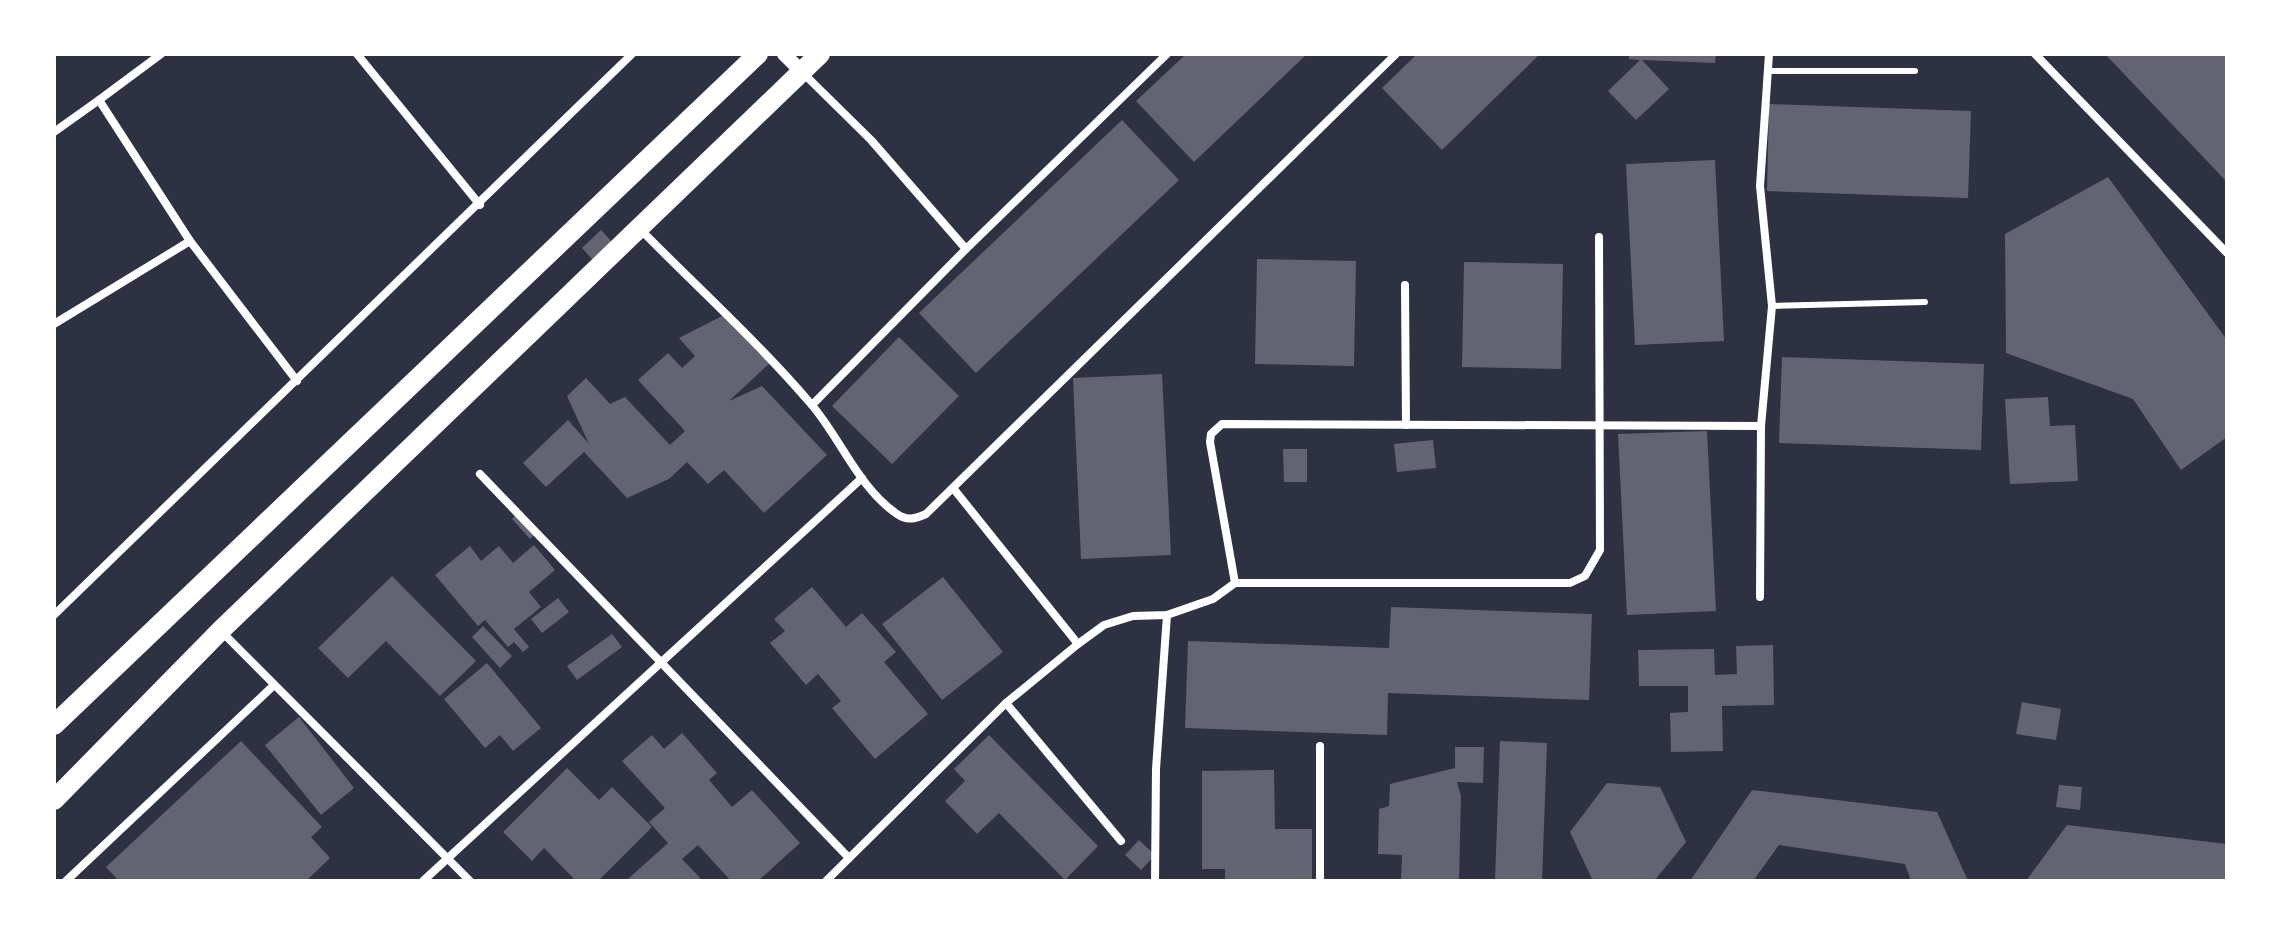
<svg xmlns="http://www.w3.org/2000/svg" width="2281" height="935" font-family="Manrope,sans-serif">
<style>
.building{fill:#626471}
.lines{fill:none;stroke-linecap:round;stroke-linejoin:round}
.service{stroke:#fff;stroke-width:6}
.minor{stroke:#fff;stroke-width:8}
.tertiary{stroke:#fff;stroke-width:14}
.primary{stroke:#fff;stroke-width:20}
</style>
<rect width="100%" height="100%" fill="#2d3142"/>
<g class="building">
<polygon points="1186,54 1307,54 1194,162 1136,101"/>
<polygon points="1417,54 1540,54 1442,150 1382,88"/>
<polygon points="1629,54 1716,54 1715,63 1642,60 1669,89 1636,120 1608,91 1640,60 1629,59"/>
<polygon points="2105,54 2227,54 2227,182"/>
<polygon points="1769,104 1971,111 1968,198 1767,191"/>
<polygon points="1122,120 1179,180 976,373 919,313"/>
<polygon points="1715,160 1724,341 1635,345 1626,164"/>
<polygon points="2108,177 2227,340 2227,437 2181,470 2133,399 2006,353 2005,234"/>
<polygon points="601,230 623,254 603,271 582,248"/>
<polygon points="1257,259 1356,261 1354,366 1255,364"/>
<polygon points="1464,262 1563,264 1561,369 1462,367"/>
<polygon points="726,314 771,362 729,401 762,386 827,455 764,513 724,470 708,484 687,462 669,479 627,498 584,452 546,487 523,463 568,420 589,444 567,396 586,378 610,404 625,397 670,445 685,431 638,380 668,353 682,368 695,356 679,338"/>
<polygon points="899,337 959,396 892,464 832,406"/>
<polygon points="1782,357 1984,364 1981,450 1779,443"/>
<polygon points="1162,374 1171,555 1081,559 1073,378"/>
<polygon points="2048,397 2050,426 2075,425 2078,481 2010,484 2005,399"/>
<polygon points="1707,431 1716,611 1627,615 1618,434"/>
<polygon points="1433,440 1436,468 1397,472 1394,444"/>
<polygon points="1283,449 1307,449 1307,482 1284,482"/>
<polygon points="520,511 539,531 530,539 512,519"/>
<polygon points="534,545 555,570 529,592 541,607 514,629 529,647 523,652 514,642 508,647 485,620 478,626 435,575 470,546 481,561 499,546 513,563"/>
<polygon points="392,576 476,661 440,696 386,641 348,678 318,648"/>
<polygon points="943,577 1003,652 942,700 882,624"/>
<polygon points="812,587 846,627 862,613 896,652 884,662 928,714 875,759 832,708 841,701 818,674 806,685 770,643 785,631 774,619"/>
<polygon points="558,598 569,612 542,633 531,619"/>
<polygon points="1391,607 1592,614 1589,700 1388,693 1387,735 1185,728 1188,641 1389,648"/>
<polygon points="483,626 512,656 500,668 472,637"/>
<polygon points="612,634 622,647 577,680 567,666"/>
<polygon points="1773,645 1774,705 1722,706 1723,751 1671,752 1670,713 1688,712 1688,686 1639,686 1638,650 1714,649 1715,675 1737,674 1736,646"/>
<polygon points="487,663 541,728 513,751 500,735 485,748 444,699"/>
<polygon points="2022,702 2061,709 2056,740 2016,734"/>
<polygon points="299,717 354,788 321,815 265,745"/>
<polygon points="682,733 717,773 709,780 732,807 752,790 800,843 758,881 731,881 698,845 682,859 703,881 628,879 668,843 649,822 665,808 622,761 652,735 664,749"/>
<polygon points="989,735 1098,846 1065,880 999,813 977,834 945,801 965,781 954,769"/>
<polygon points="241,741 322,827 311,837 330,858 306,881 119,881 106,867"/>
<polygon points="1500,741 1547,743 1542,881 1495,881"/>
<polygon points="1455,747 1484,747 1483,783 1457,782 1461,796 1459,881 1401,881 1402,855 1378,854 1379,809 1389,806 1390,784 1455,768"/>
<polygon points="567,768 599,800 612,787 652,827 598,881 576,881 544,848 532,861 503,832"/>
<polygon points="1274,770 1275,829 1312,829 1312,881 1225,881 1225,869 1202,869 1202,771"/>
<polygon points="1607,783 1660,787 1686,842 1654,881 1593,881 1570,832"/>
<polygon points="2059,785 2082,787 2080,810 2056,807"/>
<polygon points="1752,790 1937,812 1968,881 1911,881 1905,864 1779,845 1753,881 1690,881"/>
<polygon points="2067,825 2227,844 2227,881 2026,881"/>
<polygon points="1139,840 1155,855 1141,870 1125,855"/>
</g>
<g class="lines">
<g class="service">
<polyline points="1770,71 1915,71"/>
<polyline points="1772,306 1925,302"/>
</g>
<g class="minor">
<polyline points="161,54 99,100 190,241 297,381"/>
<polyline points="357,54 480,205"/>
<polyline points="2035,54 2227,253"/>
<polyline points="803,73 871,140 966,249"/>
<polyline points="54,132 99,100"/>
<path d="M641 230C697 287 759 343 811 404 841 439 858 487 897 514 907 521 915 519 926 514L1396 54"/>
<polyline points="1405,285 1406,425"/>
<polyline points="54,324 190,241"/>
<polyline points="812,405 966,249 1167,54"/>
<polyline points="480,474 849,858"/>
<polyline points="953,488 1078,644"/>
<polyline points="1235,583 1570,583 1585,576 1600,550 1599,237"/>
<polyline points="1760,597 1761,426 1772,306 1760,186 1769,54"/>
<polyline points="54,615 632,54"/>
<polyline points="222,632 470,881"/>
<polyline points="1006,703 1121,841"/>
<polyline points="66,881 273,686"/>
<polyline points="423,881 862,478"/>
<polyline points="826,881 1006,703 1078,644 1104,625 1133,616 1167,615 1213,599 1235,583 1210,442 1211,434 1222,424 1761,426"/>
<polyline points="1155,881 1156,769 1167,615"/>
<polyline points="1320,881 1320,746"/>
</g>
<polyline class="tertiary" points="784,54 802,72"/>
<g class="primary">
<polyline points="54,725 758,54"/>
<polyline points="54,800 221,630 820,54"/>
</g>
</g>
<rect width="2281" height="935" fill="none" stroke="#ffffff" stroke-width="112"/>
</svg>
